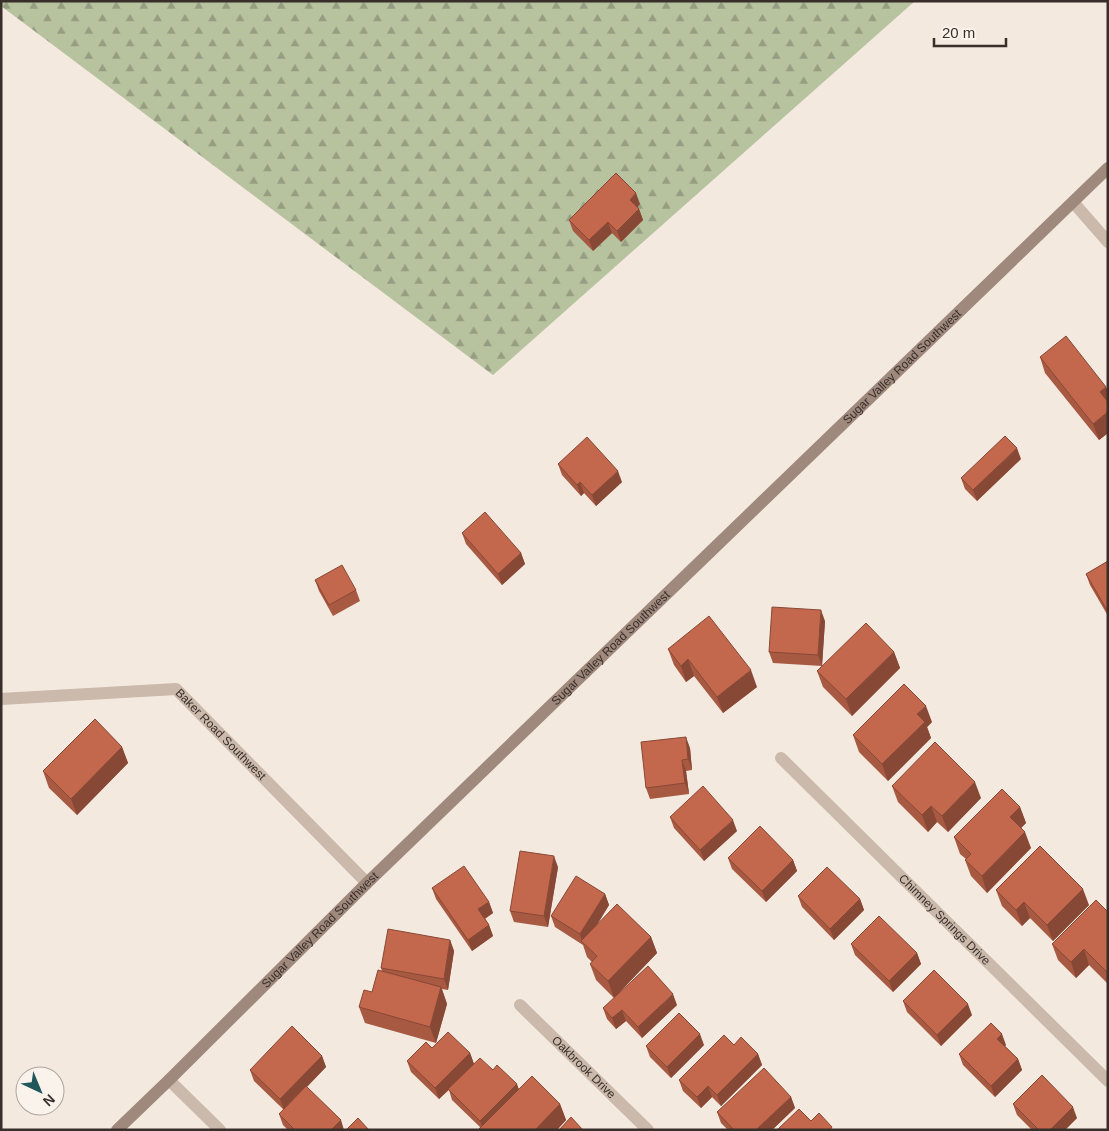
<svg xmlns="http://www.w3.org/2000/svg" width="1109" height="1131" font-family="Arial,sans-serif">
<style>
.forest{fill:url(#forest-firs)}
.lines{fill:none;stroke-linecap:round;stroke-linejoin:round}
.street{stroke:#cbb9ab;stroke-width:12}
.secondary{stroke:#9f887c;stroke-width:12}
.wall{fill:#a85942}
.shaded-wall{fill:#884836}
.building{fill:#c3674d;stroke:#884836}
.labels{text-anchor:middle;stroke-width:5;stroke-linejoin:round;paint-order:stroke}
.street-label{font-size:12px;fill:#392f2a;stroke:#faf3ec}
</style>
<defs>
<pattern id="forest-firs" width="22" height="20" patternUnits="userSpaceOnUse" patternTransform="scale(1.25)"><rect width="22" height="20" fill="#b7c29f"/><path d="M5 1l3.5 6h-7zM16 11l3.5 6h-7z" fill="#969e82"/></pattern>
</defs>
<rect width="100%" height="100%" fill="#f3e9df"/>
<polygon class="forest" points="1,1 915,1 493,375 1,6"/>
<g class="lines">
<g class="street">
<polyline points="1073,202 1108,242"/>
<path id="s1" d="M1 699 176 689 367 883"/>
<path id="s2" d="M781 758 1108 1081"/>
<path id="s3" d="M520 1005 648 1130"/>
<polyline points="169,1080 220,1130"/>
</g>
<path class="secondary" id="s4" d="M117 1130 169 1080 367 883 1108 168"/>
</g>
<g class="wall">
<polygon points="640,204 637,207 639,209 643,220 621,242 612,233 593,251 573,231 569,220"/>
<polygon points="1040,357 1106,387 1108,392 1108,433 1099,440 1045,373"/>
<polygon points="1021,459 977,501 965,489 961,478"/>
<polygon points="558,464 622,482 596,506 584,493 581,496 562,475"/>
<polygon points="462,533 521,553 525,564 502,585 466,544"/>
<polygon points="1108,561 1108,616 1090,585 1086,574"/>
<polygon points="315,580 356,590 360,601 333,616 319,591"/>
<polygon points="825,621 822,666 894,652 900,668 852,716 823,687 817,671 822,666 773,663 769,652"/>
<polygon points="668,649 757,687 723,713 694,676 686,682 674,665"/>
<polygon points="932,722 927,727 931,738 888,781 859,752 853,735"/>
<polygon points="122,747 128,763 77,815 49,788 43,771"/>
<polygon points="690,748 692,770 686,771 689,794 650,799 646,788"/>
<polygon points="892,786 981,798 948,832 937,822 928,832 898,802"/>
<polygon points="1020,807 1026,823 1021,828 1031,848 987,893 971,876 965,860 966,859 960,854 954,837"/>
<polygon points="670,817 737,831 704,861 674,828"/>
<polygon points="728,858 793,860 797,871 766,902 732,869"/>
<polygon points="558,867 548,927 514,922 510,911"/>
<polygon points="432,888 489,902 493,913 485,919 489,925 493,936 472,951 436,899"/>
<polygon points="996,890 1089,905 1053,941 1030,918 1022,926 1002,906"/>
<polygon points="605,894 609,905 597,925 651,937 657,953 614,998 596,980 590,964 592,962 587,957 583,945 555,927 551,916"/>
<polygon points="798,896 860,899 864,910 834,940 802,907"/>
<polygon points="1108,912 1108,984 1089,965 1076,978 1058,960 1052,944"/>
<polygon points="450,940 454,951 448,990 442,989 447,1004 436,1043 365,1023 359,1007 372,992 382,971 381,968"/>
<polygon points="851,944 917,953 921,964 893,992 855,955"/>
<polygon points="903,1001 972,1015 941,1046 907,1012"/>
<polygon points="677,1005 642,1038 626,1021 616,1029 607,1019 603,1008"/>
<polygon points="704,1045 671,1078 650,1057 646,1046"/>
<polygon points="1006,1045 1005,1046 1018,1059 1022,1070 995,1097 963,1065 959,1054"/>
<polygon points="470,1053 474,1064 493,1070 519,1089 560,1104 566,1120 557,1130 479,1130 479,1129 480,1127 452,1100 449,1090 439,1099 411,1072 407,1061"/>
<polygon points="758,1054 762,1065 721,1106 712,1097 701,1108 683,1091 679,1080"/>
<polygon points="322,1056 326,1067 307,1087 344,1130 288,1130 283,1125 279,1114 284,1110 254,1081 250,1070"/>
<polygon points="791,1097 795,1108 772,1130 728,1130 721,1123 717,1112"/>
<polygon points="1013,1104 1077,1118 1065,1130 1032,1130 1017,1115"/>
</g>
<g class="shaded-wall">
<polygon points="636,193 640,204 634,211 630,200"/>
<polygon points="639,209 643,220 621,242 617,231"/>
<polygon points="608,222 612,233 593,251 589,240"/>
<polygon points="1106,387 1108,392 1108,406 1100,392"/>
<polygon points="1108,412 1108,433 1099,440 1093,424"/>
<polygon points="1017,448 1021,459 977,501 973,490"/>
<polygon points="618,471 622,482 596,506 592,495"/>
<polygon points="580,482 584,493 581,496 577,485"/>
<polygon points="521,553 525,564 502,585 498,574"/>
<polygon points="821,610 825,621 822,666 818,655"/>
<polygon points="894,652 900,668 852,716 846,699"/>
<polygon points="688,659 694,676 686,682 681,666"/>
<polygon points="751,670 757,687 723,713 717,697"/>
<polygon points="926,706 932,722 927,727 931,738 888,781 882,764 917,714"/>
<polygon points="686,737 690,748 692,770 688,759"/>
<polygon points="122,747 128,763 77,815 71,799"/>
<polygon points="682,760 686,771 689,794 685,783"/>
<polygon points="975,782 981,798 948,832 942,816"/>
<polygon points="931,806 937,822 928,832 922,815"/>
<polygon points="1020,807 1026,823 1016,833 1010,817"/>
<polygon points="733,820 737,831 704,861 700,850"/>
<polygon points="1025,832 1031,848 987,893 982,876"/>
<polygon points="554,856 558,867 548,927 544,916"/>
<polygon points="793,860 797,871 766,902 762,891"/>
<polygon points="1083,889 1089,905 1053,941 1047,925"/>
<polygon points="605,894 609,905 585,944 582,942 580,934"/>
<polygon points="860,899 864,910 834,940 830,929"/>
<polygon points="489,902 493,913 482,920 478,909"/>
<polygon points="1024,902 1030,918 1022,926 1016,910"/>
<polygon points="489,925 493,936 472,951 468,940"/>
<polygon points="651,937 657,953 614,998 608,981"/>
<polygon points="450,940 454,951 448,990 444,979"/>
<polygon points="1084,949 1089,965 1076,978 1071,962"/>
<polygon points="917,953 921,964 893,992 889,981"/>
<polygon points="441,987 447,1004 436,1043 430,1027"/>
<polygon points="673,994 677,1005 642,1038 638,1027"/>
<polygon points="968,1004 972,1015 941,1046 937,1035"/>
<polygon points="622,1010 626,1021 616,1029 612,1018"/>
<polygon points="700,1034 704,1045 671,1078 667,1067"/>
<polygon points="1002,1034 1006,1045 1002,1050 997,1039"/>
<polygon points="470,1053 474,1064 439,1099 435,1088"/>
<polygon points="758,1054 762,1065 721,1106 717,1095"/>
<polygon points="322,1056 326,1067 284,1110 280,1099"/>
<polygon points="1018,1059 1022,1070 995,1097 991,1086"/>
<polygon points="517,1084 521,1095 484,1130 480,1121"/>
<polygon points="708,1086 712,1097 701,1108 697,1097"/>
<polygon points="791,1097 795,1108 772,1130 756,1130"/>
<polygon points="560,1104 566,1120 557,1130 535,1130"/>
<polygon points="1073,1107 1077,1118 1065,1130 1050,1130"/>
<polygon points="341,1120 344,1130 331,1130"/>
</g>
<g class="building">
<polygon points="616,173 636,193 630,200 639,209 617,231 608,222 589,240 569,220"/>
<polygon points="1066,336 1106,387 1100,392 1108,402 1108,412 1093,424 1040,357"/>
<polygon points="1005,436 1017,448 973,490 961,478"/>
<polygon points="587,437 618,471 592,495 580,482 577,485 558,464"/>
<polygon points="485,512 521,553 498,574 462,533"/>
<polygon points="1108,561 1108,612 1086,574"/>
<polygon points="342,565 356,590 329,605 315,580"/>
<polygon points="772,607 821,610 818,655 769,652"/>
<polygon points="709,616 751,670 717,697 688,659 681,666 668,649"/>
<polygon points="866,623 894,652 846,699 817,671"/>
<polygon points="904,684 926,706 917,714 925,722 882,764 853,735"/>
<polygon points="95,719 122,747 71,799 43,771"/>
<polygon points="686,737 688,759 682,760 685,783 646,788 641,742"/>
<polygon points="935,742 975,782 942,816 931,806 922,815 892,786"/>
<polygon points="703,786 733,820 700,850 670,817"/>
<polygon points="1002,789 1020,807 1010,817 1025,832 982,876 965,860 971,854 954,837"/>
<polygon points="760,826 793,860 762,891 728,858"/>
<polygon points="1040,846 1083,889 1047,925 1024,902 1016,910 996,890"/>
<polygon points="520,851 554,856 544,916 510,911"/>
<polygon points="464,866 489,902 478,909 489,925 468,940 432,888"/>
<polygon points="827,867 860,899 830,929 798,896"/>
<polygon points="576,876 605,894 580,934 551,916"/>
<polygon points="1096,900 1108,912 1108,973 1084,949 1071,962 1052,944"/>
<polygon points="617,904 651,937 608,981 590,964 597,956 581,941"/>
<polygon points="879,916 917,953 889,981 851,944"/>
<polygon points="388,929 450,940 444,979 381,968"/>
<polygon points="648,966 673,994 638,1027 622,1010 612,1018 603,1008"/>
<polygon points="378,970 441,987 430,1027 359,1007 364,990 372,992"/>
<polygon points="934,970 968,1004 937,1035 903,1001"/>
<polygon points="679,1013 700,1034 667,1067 646,1046"/>
<polygon points="991,1023 1002,1034 997,1039 1018,1059 991,1086 959,1054"/>
<polygon points="292,1026 322,1056 280,1099 250,1070"/>
<polygon points="448,1032 470,1053 435,1088 407,1061 426,1042 432,1048"/>
<polygon points="724,1035 734,1045 741,1037 758,1054 717,1095 708,1086 697,1097 679,1080"/>
<polygon points="480,1058 493,1070 497,1065 517,1084 480,1121 448,1089"/>
<polygon points="764,1068 791,1097 756,1130 734,1130 717,1112"/>
<polygon points="1042,1075 1073,1107 1050,1130 1039,1130 1013,1104"/>
<polygon points="532,1076 560,1104 535,1130 479,1130 479,1129"/>
<polygon points="306,1086 341,1120 331,1130 295,1130 279,1114"/>
<polygon points="799,1109 811,1121 819,1113 832,1127 830,1130 777,1130"/>
<polygon points="571,1117 583,1130 559,1130"/>
<polygon points="358,1118 369,1130 346,1130"/>
</g>
<g class="labels">
<g class="street-label">
<text dy="4" stroke="none"><textPath href="#s4" startOffset="1095">Sugar Valley Road Southwest</textPath></text>
<text dy="4" stroke="none"><textPath href="#s4" startOffset="690">Sugar Valley Road Southwest</textPath></text>
<text dy="4" stroke="none"><textPath href="#s1" startOffset="239">Baker Road Southwest</textPath></text>
<text dy="4" stroke="none"><textPath href="#s2" startOffset="230">Chimney Springs Drive</textPath></text>
<text dy="4" stroke="none"><textPath href="#s4" startOffset="285">Sugar Valley Road Southwest</textPath></text>
<text dy="4" stroke="none"><textPath href="#s3" startOffset="89">Oakbrook Drive</textPath></text>
</g>
</g>
<rect width="1109" height="1131" fill="none" stroke="#392f2a" stroke-width="5"/>
<g transform="translate(40 1091) rotate(136)"><circle r="24" fill="#faf3ec" stroke="#ada59e"/>
<path d="M0-4L9 19L0 12L-9 19Z" fill="#20575a"/>
<text y="-8" font-size="14" font-weight="bold" text-anchor="middle" fill="#392f2a">N</text>
</g>
<path d="M934 38v8h72v-8" fill="none" stroke="#392f2a" stroke-width="2.5"/>
<text x="942" y="38" font-size="15" fill="#392f2a" stroke="#faf3ec" stroke-width="4" paint-order="stroke">20 m</text>
</svg>
